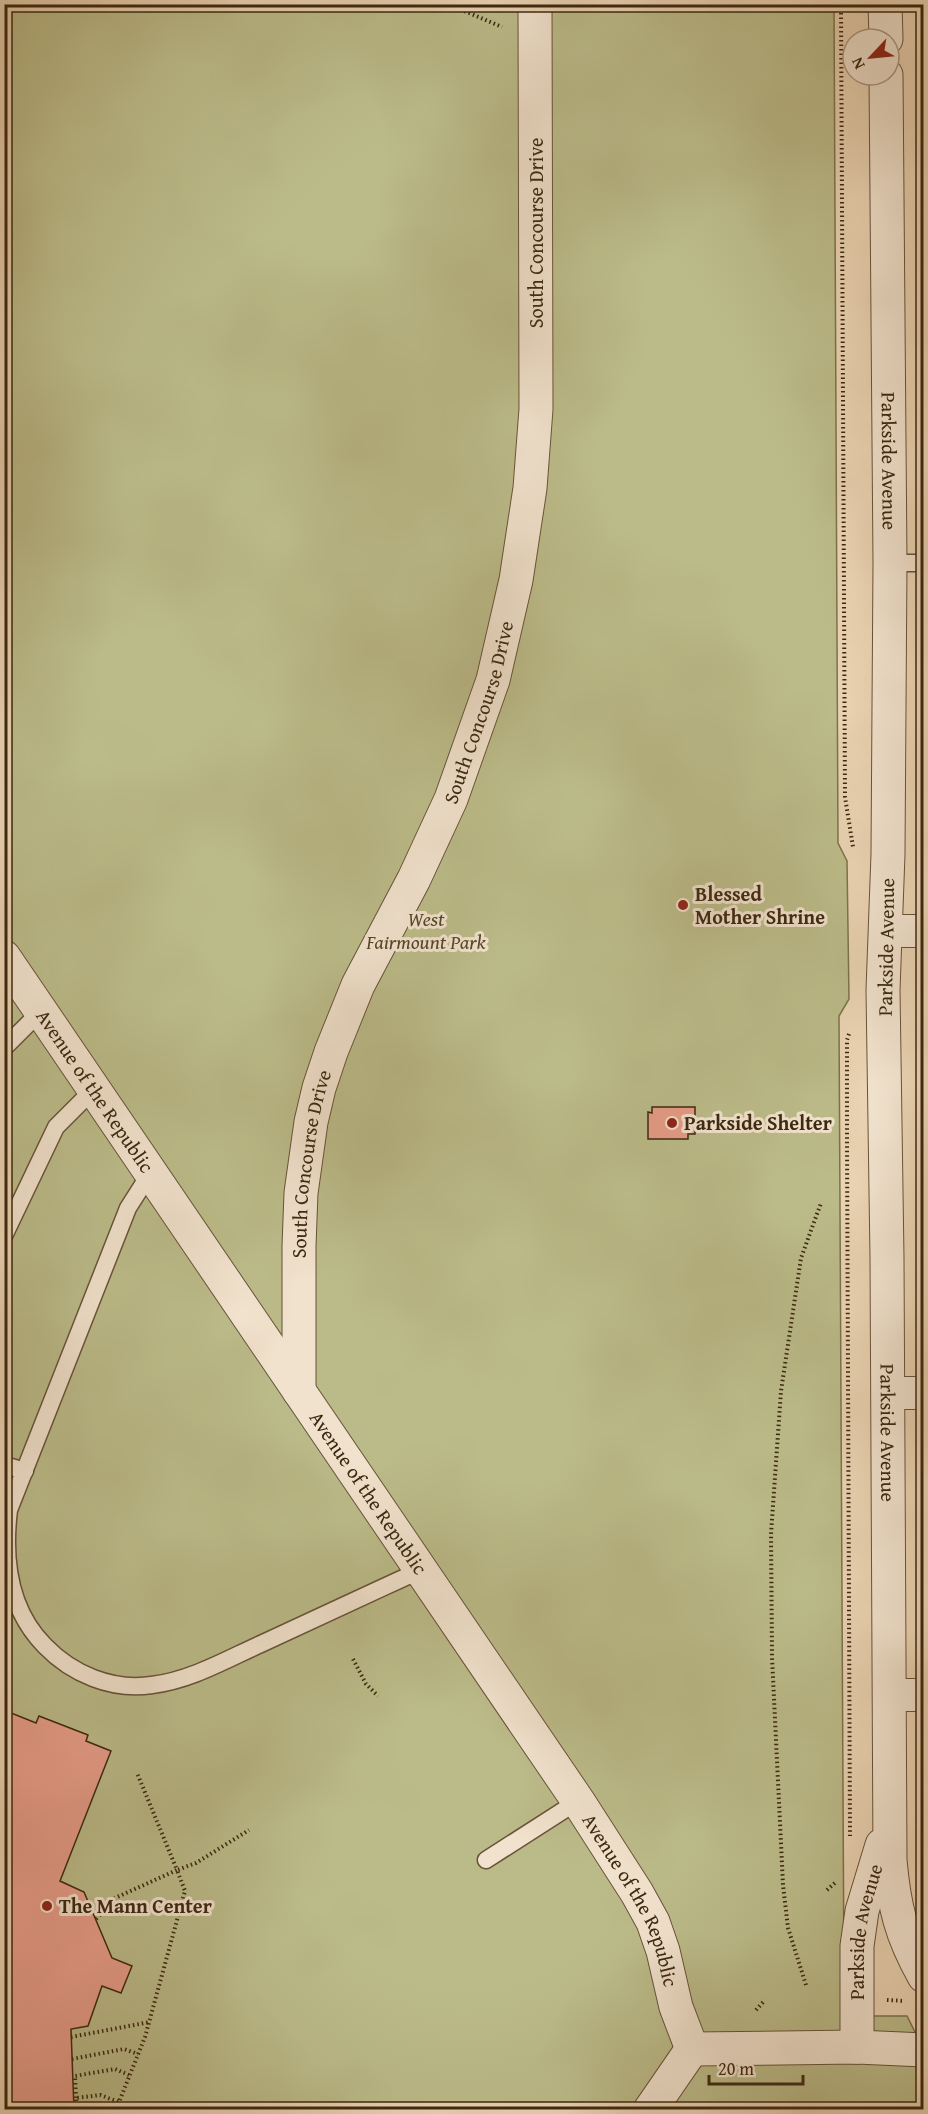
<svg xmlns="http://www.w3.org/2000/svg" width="928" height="2114" font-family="'Gentium Book Plus',serif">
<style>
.green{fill:#bbbb89;stroke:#7c724d;stroke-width:1.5}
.building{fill:#e79d8a;stroke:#3c2811;stroke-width:1.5}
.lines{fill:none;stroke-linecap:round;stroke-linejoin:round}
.service-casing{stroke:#685339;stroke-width:19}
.minor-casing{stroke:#685339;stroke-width:34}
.tertiary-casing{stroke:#685339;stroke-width:35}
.path{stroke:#3c2811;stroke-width:4;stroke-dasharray:1.5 3;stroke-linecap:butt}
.service{stroke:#f1e2cd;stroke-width:16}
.minor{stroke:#f1e2cd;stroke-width:32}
.tertiary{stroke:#f1e2cd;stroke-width:33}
.poi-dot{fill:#8f2418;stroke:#f1e2cd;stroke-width:2}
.labels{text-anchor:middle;stroke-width:6;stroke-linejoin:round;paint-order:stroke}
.street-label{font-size:20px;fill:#3c2811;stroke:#f1e2cd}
.poi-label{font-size:20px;font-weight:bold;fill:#3c2811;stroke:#f1e2cd;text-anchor:start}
.park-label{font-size:20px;font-style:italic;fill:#554529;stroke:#f1e2cd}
</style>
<rect width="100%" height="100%" fill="#ead3b2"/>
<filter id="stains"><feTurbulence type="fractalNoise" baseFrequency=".00333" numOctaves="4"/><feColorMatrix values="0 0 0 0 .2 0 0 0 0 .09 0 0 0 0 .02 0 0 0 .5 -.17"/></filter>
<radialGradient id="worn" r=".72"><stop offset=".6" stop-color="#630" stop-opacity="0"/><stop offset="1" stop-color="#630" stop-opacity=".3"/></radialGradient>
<polygon class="green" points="5,5 834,5 838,843 847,861 849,999 839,1016 844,1983 872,2016 907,2016 923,2048 923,2109 5,2110"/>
<g class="building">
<polygon points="652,1107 695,1107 695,1134 688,1134 688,1139 648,1139 648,1112 652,1113"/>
<polygon points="4,1699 11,1713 36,1723 39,1716 88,1735 86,1741 111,1751 60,1881 84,1892 112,1958 132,1966 121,1993 102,1986 88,2026 71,2029 74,2110 4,2110"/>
</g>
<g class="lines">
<defs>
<g id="service">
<polyline points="890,563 924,563"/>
<polyline points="4,1048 41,1011"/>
<path d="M152 1175 142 1186 128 1208 9 1510C3 1559 8 1609 45 1646 72 1674 112 1691 152 1685 192 1680 227 1659 263 1643 315 1619 368 1594 421 1570"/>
<polyline points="4,1236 56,1127 94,1089"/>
<polyline points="4,1465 25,1471"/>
<polyline points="486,1860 578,1801"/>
</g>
<g id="minor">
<polyline points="886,931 924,931"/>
<polyline points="888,1393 924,1393"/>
<polyline points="889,1695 924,1695"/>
</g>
<g id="tertiary">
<polyline points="885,4 886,39"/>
<path id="s1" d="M886 75 890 563 888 854 883 990 887 1257 890 1860C894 1907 901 1935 924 1976"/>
<path id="s2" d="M4 957 578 1801 637 1893 653 1922 663 1951 676 2007 692 2049"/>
<path id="s3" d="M299 1391V1246L301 1193 311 1122 319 1088 331 1052 358 985 414 879 451 799 493 680 516 580 530 488 536 409 535 4"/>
<path id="s4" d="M857 2047V1946L862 1911 882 1845"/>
<polyline points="692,2049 857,2047 924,2050"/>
<polyline points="650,2110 692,2049"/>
</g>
</defs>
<use href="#service" class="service-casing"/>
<use href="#minor" class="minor-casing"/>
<use href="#tertiary" class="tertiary-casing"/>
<g class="path">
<polyline points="448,4 502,27"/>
<polyline points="841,4 845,797 853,847"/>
<polyline points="849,1034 847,1040 847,1141 850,1836"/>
<polyline points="353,1659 366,1684 378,1696"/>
<polyline points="827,1890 837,1881"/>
<polyline points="96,1919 115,1898 177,1870 137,1773"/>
<polyline points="806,1985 788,1928 783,1885 772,1657 771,1534 781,1391 801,1258 821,1203"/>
<polyline points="887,2000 904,2001"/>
<polyline points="756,2010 765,2000"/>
<polyline points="71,2037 150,2022"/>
<polyline points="72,2059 124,2049 138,2054"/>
<polyline points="76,2098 75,2076 115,2069 129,2075"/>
<polyline points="77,2110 76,2098 100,2095 119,2102 145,2037 185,1891 177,1870 196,1863 249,1830"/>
</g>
<use href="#service" class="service"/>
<use href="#minor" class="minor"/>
<use href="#tertiary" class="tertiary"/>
</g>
<g class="poi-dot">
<circle cx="683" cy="905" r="6"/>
<circle cx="672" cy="1123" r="6"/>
<circle cx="47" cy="1906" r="6"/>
</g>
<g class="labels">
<g class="street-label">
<text transform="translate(536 233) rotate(-90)" y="7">South Concourse Drive</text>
<text dy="7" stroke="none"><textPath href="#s1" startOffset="386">Parkside Avenue</textPath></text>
<text dy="7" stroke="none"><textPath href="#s3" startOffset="714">South Concourse Drive</textPath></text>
<text transform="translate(886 947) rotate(-89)" y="7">Parkside Avenue</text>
<text dy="7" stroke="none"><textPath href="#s2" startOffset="162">Avenue of the Republic</textPath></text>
<text dy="7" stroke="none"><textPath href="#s3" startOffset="228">South Concourse Drive</textPath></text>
<text dy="7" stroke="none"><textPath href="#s1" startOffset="1358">Parkside Avenue</textPath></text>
<text dy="7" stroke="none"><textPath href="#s2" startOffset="648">Avenue of the Republic</textPath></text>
<text dy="7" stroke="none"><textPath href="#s2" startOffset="1134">Avenue of the Republic</textPath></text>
<text dy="7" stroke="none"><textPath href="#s4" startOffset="116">Parkside Avenue</textPath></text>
</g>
<g class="poi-label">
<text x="695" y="901">Blessed<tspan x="695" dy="23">Mother Shrine</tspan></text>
<text x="684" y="1130">Parkside Shelter</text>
<text x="59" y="1913">The Mann Center</text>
</g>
<g class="park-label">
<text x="426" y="926">West<tspan x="426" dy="23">Fairmount Park</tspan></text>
</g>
</g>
<rect width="928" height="2114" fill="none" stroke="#ead3b2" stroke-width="24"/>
<rect x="6" y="6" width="916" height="2102" fill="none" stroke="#3c2811" stroke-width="3"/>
<rect x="12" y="12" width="904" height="2090" fill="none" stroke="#3c2811" stroke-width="1.5"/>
<g transform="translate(871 57) rotate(244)"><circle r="28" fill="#f1e2cd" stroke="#a99882" stroke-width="1.5"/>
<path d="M0-4.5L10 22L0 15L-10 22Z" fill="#8f2418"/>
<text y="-9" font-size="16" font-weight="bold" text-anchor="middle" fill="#3c2811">N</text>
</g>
<path d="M709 2075v9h94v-9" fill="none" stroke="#3c2811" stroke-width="3"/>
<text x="718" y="2075" font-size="18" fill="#3c2811" stroke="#f1e2cd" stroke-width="4.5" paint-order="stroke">20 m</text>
<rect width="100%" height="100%" filter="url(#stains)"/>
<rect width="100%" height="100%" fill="url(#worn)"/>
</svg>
